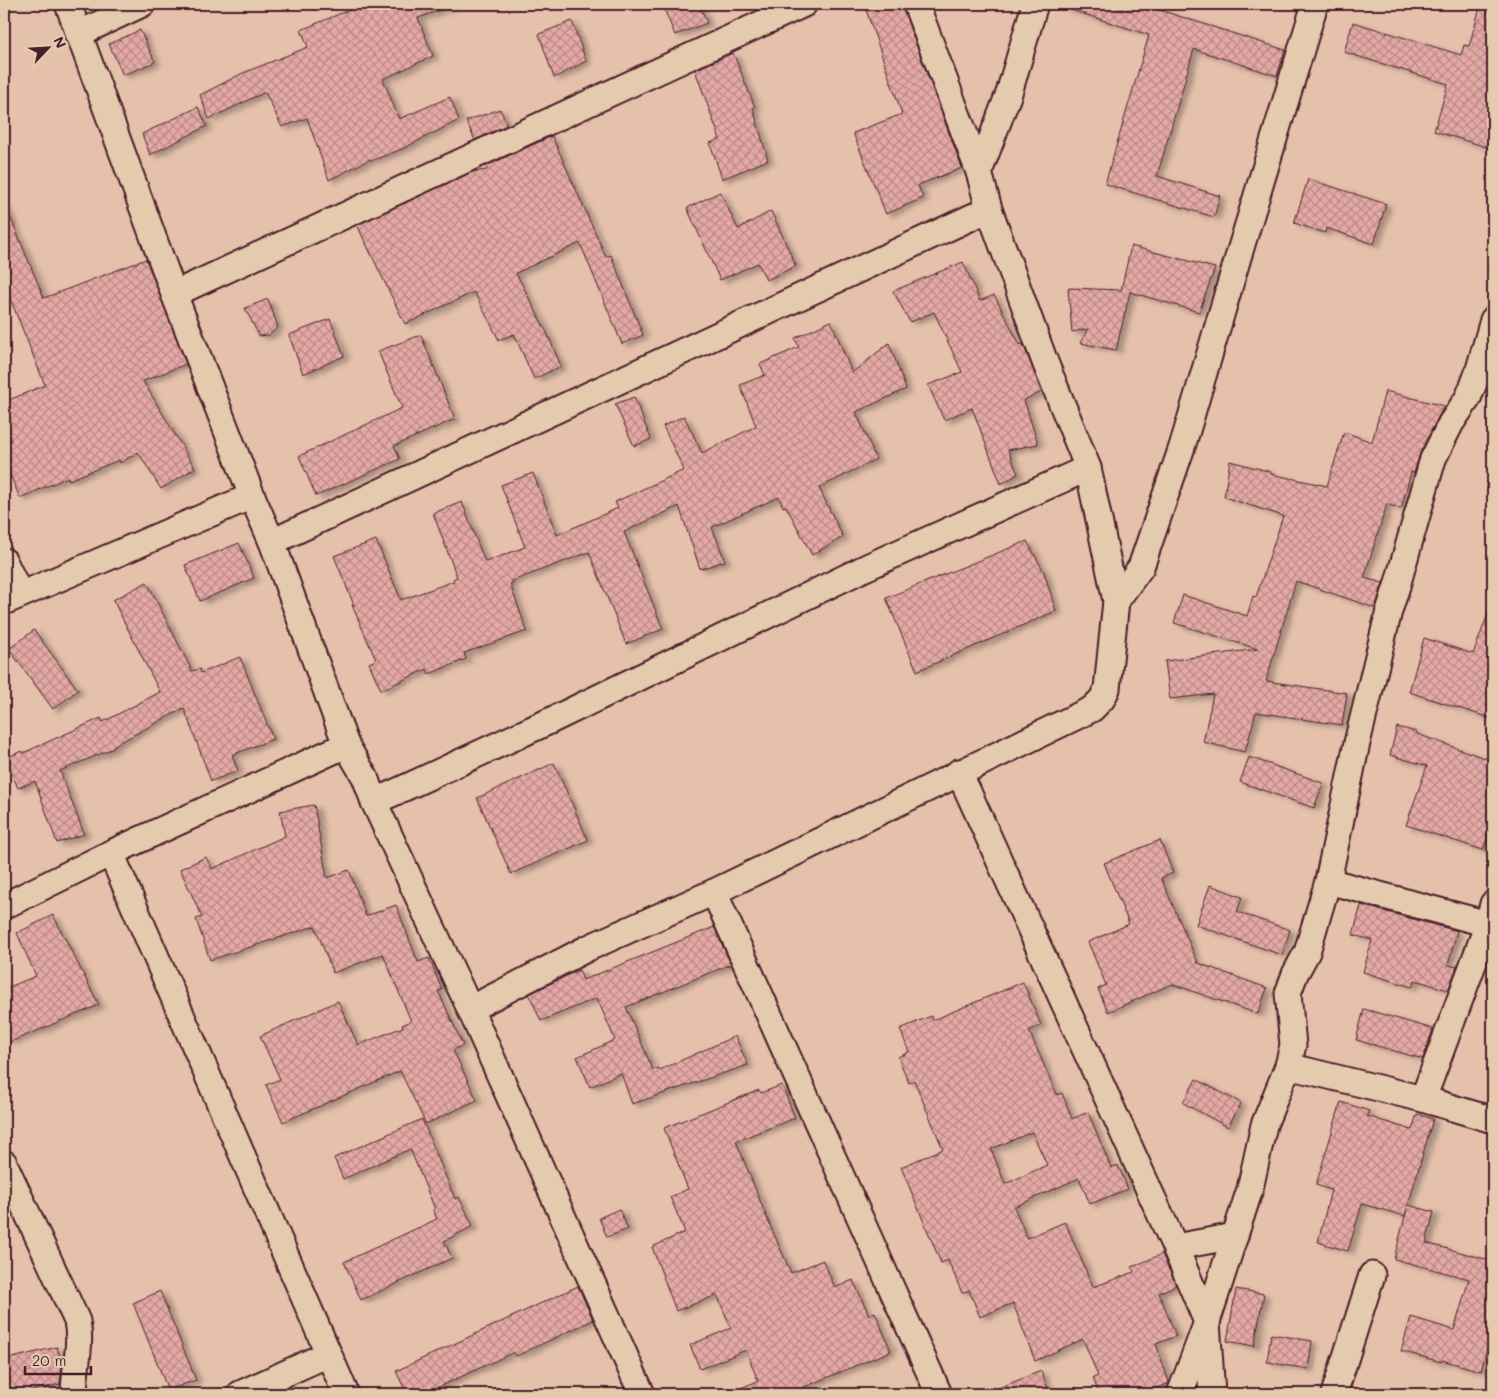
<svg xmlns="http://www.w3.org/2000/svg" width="1497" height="1398" font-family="Mali,sans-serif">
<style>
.building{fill:url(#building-cross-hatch);stroke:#4a1f2b;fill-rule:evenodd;filter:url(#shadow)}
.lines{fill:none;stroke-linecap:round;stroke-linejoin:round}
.minor-casing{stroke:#4a1f2b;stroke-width:29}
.minor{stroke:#e5cbad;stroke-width:25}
</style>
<defs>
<pattern id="building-cross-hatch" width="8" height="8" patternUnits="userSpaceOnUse" patternTransform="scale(1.25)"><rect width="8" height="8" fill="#e4a9a5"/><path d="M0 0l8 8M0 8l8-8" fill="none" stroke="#bb8987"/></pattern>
<filter id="shadow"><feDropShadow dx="5.5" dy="3" stdDeviation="2.5" flood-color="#0004"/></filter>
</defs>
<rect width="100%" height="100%" fill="#e5c1ab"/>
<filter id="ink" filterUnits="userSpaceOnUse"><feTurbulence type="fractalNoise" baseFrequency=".02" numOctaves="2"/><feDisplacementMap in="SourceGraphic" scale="10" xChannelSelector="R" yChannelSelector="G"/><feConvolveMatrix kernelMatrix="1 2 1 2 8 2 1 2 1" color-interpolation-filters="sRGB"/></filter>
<g filter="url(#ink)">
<g class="building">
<polygon points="363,4 451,4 451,6 418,18 433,56 383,79 399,119 450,97 459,120 402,149 371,161 370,159 329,180 307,118 282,127 265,92 209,119 200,95 243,73 308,47 301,30"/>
<polygon points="662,4 699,4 707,23 675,35"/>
<polygon points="864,4 902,4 903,9 962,168 918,185 923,198 886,214 853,133 902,114"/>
<polygon points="1065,4 1141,4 1285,50 1277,76 1194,49 1157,176 1220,196 1214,217 1105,184 1149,35 1065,8"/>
<polygon points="1481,4 1493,4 1493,137 1490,148 1434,131 1448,84 1344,52 1353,22 1461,55 1464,45 1469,46"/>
<polygon points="572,21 586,61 554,78 539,34"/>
<polygon points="140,30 155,62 123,75 109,44"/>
<polygon points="733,53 755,107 753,108 768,160 722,179 710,143 720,139 695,70"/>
<polygon points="198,107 207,126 150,155 142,134"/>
<polygon points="500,109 507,125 475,140 466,121"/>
<polygon points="552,136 606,257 611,255 643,335 622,344 580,243 516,273 547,333 561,366 534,379 514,334 499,340 474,292 405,324 357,225 472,172 487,170 486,166"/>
<polygon points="1308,179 1386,204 1374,244 1326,228 1325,233 1294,223"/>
<polygon points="720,192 738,229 771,211 796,266 766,280 758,263 720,280 687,208"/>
<polygon points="4,202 44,298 146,259 186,364 143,381 195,468 161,489 138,452 120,463 119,460 69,480 68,477 20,498 4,460 4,402 45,385 4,283"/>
<polygon points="1131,246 1215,268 1199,312 1130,292 1116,350 1080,343 1088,329 1072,332 1068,288 1121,290"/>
<polygon points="963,262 980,301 994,295 1020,345 1023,344 1042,392 1024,400 1038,444 1008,450 1018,474 1001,484 972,408 944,420 928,385 962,372 934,312 910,322 893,291"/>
<polygon points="268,299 278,327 269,335 259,336 245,308"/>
<polygon points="330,319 344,356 303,374 289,335"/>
<polygon points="831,321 852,373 889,343 906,389 856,412 876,459 819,488 843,537 812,555 786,506 783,507 779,497 712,527 725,561 700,569 679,506 624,532 663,629 626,644 589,552 512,581 513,583 510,584 527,631 464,653 466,659 429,674 427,669 381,690 369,663 376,660 352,605 354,605 334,556 376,540 401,600 454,581 453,579 457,577 433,513 462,502 485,562 525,547 501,485 533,473 557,535 618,508 615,502 684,470 663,426 684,416 702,453 756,426 740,385 765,375 760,364 799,347 795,338"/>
<polygon points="421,335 455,419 394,446 400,459 316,496 299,456 402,408 378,351"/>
<polygon points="1385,391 1444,406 1420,453 1414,473 1411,472 1401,509 1387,504 1364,578 1383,583 1375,608 1296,581 1266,681 1347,693 1342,725 1256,712 1245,752 1203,742 1213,694 1170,699 1165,661 1258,649 1174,623 1183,595 1247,616 1253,596 1256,597 1283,516 1224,497 1230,461 1271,472 1271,474 1327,486 1344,432 1372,442"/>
<polygon points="634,397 651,439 634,446 615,404"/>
<polygon points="1027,541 1044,572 1056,611 917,671 886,598"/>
<polygon points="239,543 254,578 200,601 185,565"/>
<polygon points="147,582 192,671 200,669 201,673 240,657 273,739 232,755 238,771 211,781 184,708 113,746 114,748 60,771 84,834 57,843 35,781 18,788 5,758 22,751 23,753 101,718 103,722 160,692 113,600"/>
<polygon points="1491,606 1493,606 1493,719 1409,692 1424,638 1473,654"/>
<polygon points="34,630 78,690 53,709 9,649"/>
<polygon points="1397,727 1417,732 1417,734 1493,761 1493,819 1483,850 1406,825 1427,766 1390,755"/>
<polygon points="1249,757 1323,783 1314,808 1240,782"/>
<polygon points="554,763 588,840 511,874 477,798"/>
<polygon points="314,805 327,878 349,870 366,916 396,905 418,962 429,958 442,990 438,991 463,1045 453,1050 477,1100 426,1124 400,1071 283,1122 266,1085 280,1079 260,1036 338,1001 358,1045 403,1027 402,1025 411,1021 383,954 333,973 315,926 210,960 196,919 202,917 180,869 206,857 212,869 285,836 280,811"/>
<polygon points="1160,840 1173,873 1161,878 1198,963 1267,988 1258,1014 1172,984 1108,1012 1098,989 1106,985 1088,942 1129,924 1104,863"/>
<polygon points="1210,885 1242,897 1237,912 1290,930 1282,955 1196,925"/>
<polygon points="1361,905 1457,931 1448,965 1457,967 1448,990 1415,980 1412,987 1363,972 1372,940 1353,935"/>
<polygon points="53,915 99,1005 10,1042 4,1029 4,989 36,976 17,933"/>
<polygon points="714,927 731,964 626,1007 653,1070 659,1068 660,1070 735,1036 748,1065 632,1104 621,1073 590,1087 577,1057 615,1040 597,998 541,1021 529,994 579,970 583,980"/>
<path d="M1023 982 1041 1025 1029 1031 1057 1095 1062 1093 1072 1119 1088 1112 1111 1168 1118 1165 1128 1189 1090 1204 1079 1178 1014 1207 1027 1238 1065 1222 1093 1287 1134 1272 1132 1267 1162 1254 1176 1285 1159 1293 1176 1336 1156 1344 1169 1382 1168 1384 1138 1394H1099L1093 1378 1098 1376 1083 1339 1035 1361 1013 1303 980 1317 969 1290 962 1293 948 1260 941 1263 901 1167 943 1149 914 1080 909 1083 898 1057 909 1052 900 1029 931 1016 933 1020ZM1032 1132 1047 1165 1005 1184 991 1149Z"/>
<polygon points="1364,1009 1433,1029 1423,1059 1356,1040"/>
<polygon points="1196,1079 1241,1103 1228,1127 1183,1103"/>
<polygon points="782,1085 795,1118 736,1141 769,1223 791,1273 823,1260 835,1288 853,1280 869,1315 875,1312 891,1351 797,1390 799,1394 726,1394 758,1381 746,1350 700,1369 690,1345 731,1328 717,1295 676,1311 652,1247 685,1232 670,1197 688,1189 664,1128 759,1090 761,1093"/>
<polygon points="1341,1102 1369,1111 1367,1116 1412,1130 1417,1114 1433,1119 1405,1216 1362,1204 1348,1251 1318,1242 1331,1190 1316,1185"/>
<polygon points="422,1119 455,1199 459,1197 473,1226 444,1241 452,1258 361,1300 344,1262 437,1219 433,1210 435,1209 410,1149 343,1179 334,1158"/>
<polygon points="1408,1205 1434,1212 1426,1243 1493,1261 1493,1326 1481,1371 1442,1360 1441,1362 1401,1351 1411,1317 1454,1330 1469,1279 1394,1259"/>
<polygon points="619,1209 628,1229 607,1237 599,1218"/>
<polygon points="578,1286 593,1320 516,1356 514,1352 424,1394 407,1394 396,1371"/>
<polygon points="1236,1289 1264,1294 1254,1346 1227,1341"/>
<polygon points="160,1291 196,1380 168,1390 133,1303"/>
<polygon points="1271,1334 1312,1341 1308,1369 1267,1362"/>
<polygon points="57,1347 62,1365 60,1384 17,1394 4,1394 4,1360"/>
<polygon points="1041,1371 1050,1394 986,1394 986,1393"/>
</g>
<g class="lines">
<defs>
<g id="minor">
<polyline points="68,4 174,294 252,496 272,542 346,745 365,777 374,802 470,1009 642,1394"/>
<polyline points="78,34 142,4"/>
<polyline points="979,172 1009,93 1035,4"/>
<polyline points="174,294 804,4"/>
<polyline points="272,542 989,209"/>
<polyline points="4,561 20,594"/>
<polyline points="1116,601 1141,567 1183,444 1237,261 1315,4"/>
<polyline points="4,602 252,496"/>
<polyline points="959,772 1175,1247 1207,1322 1212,1394"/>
<polyline points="374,802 554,719 867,567 1088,468"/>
<polyline points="111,853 346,1394"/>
<polyline points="1328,881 1488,924"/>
<polyline points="714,892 939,1394"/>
<polyline points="4,906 111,853 346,745"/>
<polyline points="470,1009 588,948 714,892 1092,709 1102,699 1107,689 1116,601 1088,468 1045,362 989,209 979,172 916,4"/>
<polyline points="1288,1066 1423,1099 1493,1120"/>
<polyline points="1423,1099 1488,924 1493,904"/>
<path d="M4 1163 77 1321C82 1345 74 1370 74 1394"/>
<polyline points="1175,1247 1235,1236"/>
<polyline points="240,1394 328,1354"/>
<polyline points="1180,1394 1207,1322 1250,1189 1264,1125 1288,1066 1293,1045 1288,993 1295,974 1307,952 1328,881 1357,743 1389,611 1397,586 1433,459 1451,423 1468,398 1478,373 1493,320"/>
<polyline points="1334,1394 1372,1275"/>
</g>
</defs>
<use href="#minor" class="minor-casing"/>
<use href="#minor" class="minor"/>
</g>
</g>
<rect width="1497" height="1398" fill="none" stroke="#e5cbad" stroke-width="20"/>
<rect x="10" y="10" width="1477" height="1378" fill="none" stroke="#4a1f2b" stroke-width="2" filter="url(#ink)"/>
<g transform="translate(48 48) rotate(65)" stroke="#e5cbad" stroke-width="4" paint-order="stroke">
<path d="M0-4L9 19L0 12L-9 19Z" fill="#4a1f2b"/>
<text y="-8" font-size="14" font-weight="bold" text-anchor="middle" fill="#4a1f2b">N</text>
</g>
<path d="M25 1366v8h66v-8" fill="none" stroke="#4a1f2b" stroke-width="2.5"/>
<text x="32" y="1366" font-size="15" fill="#4a1f2b" stroke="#e5cbad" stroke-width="4" paint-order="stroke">20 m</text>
</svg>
